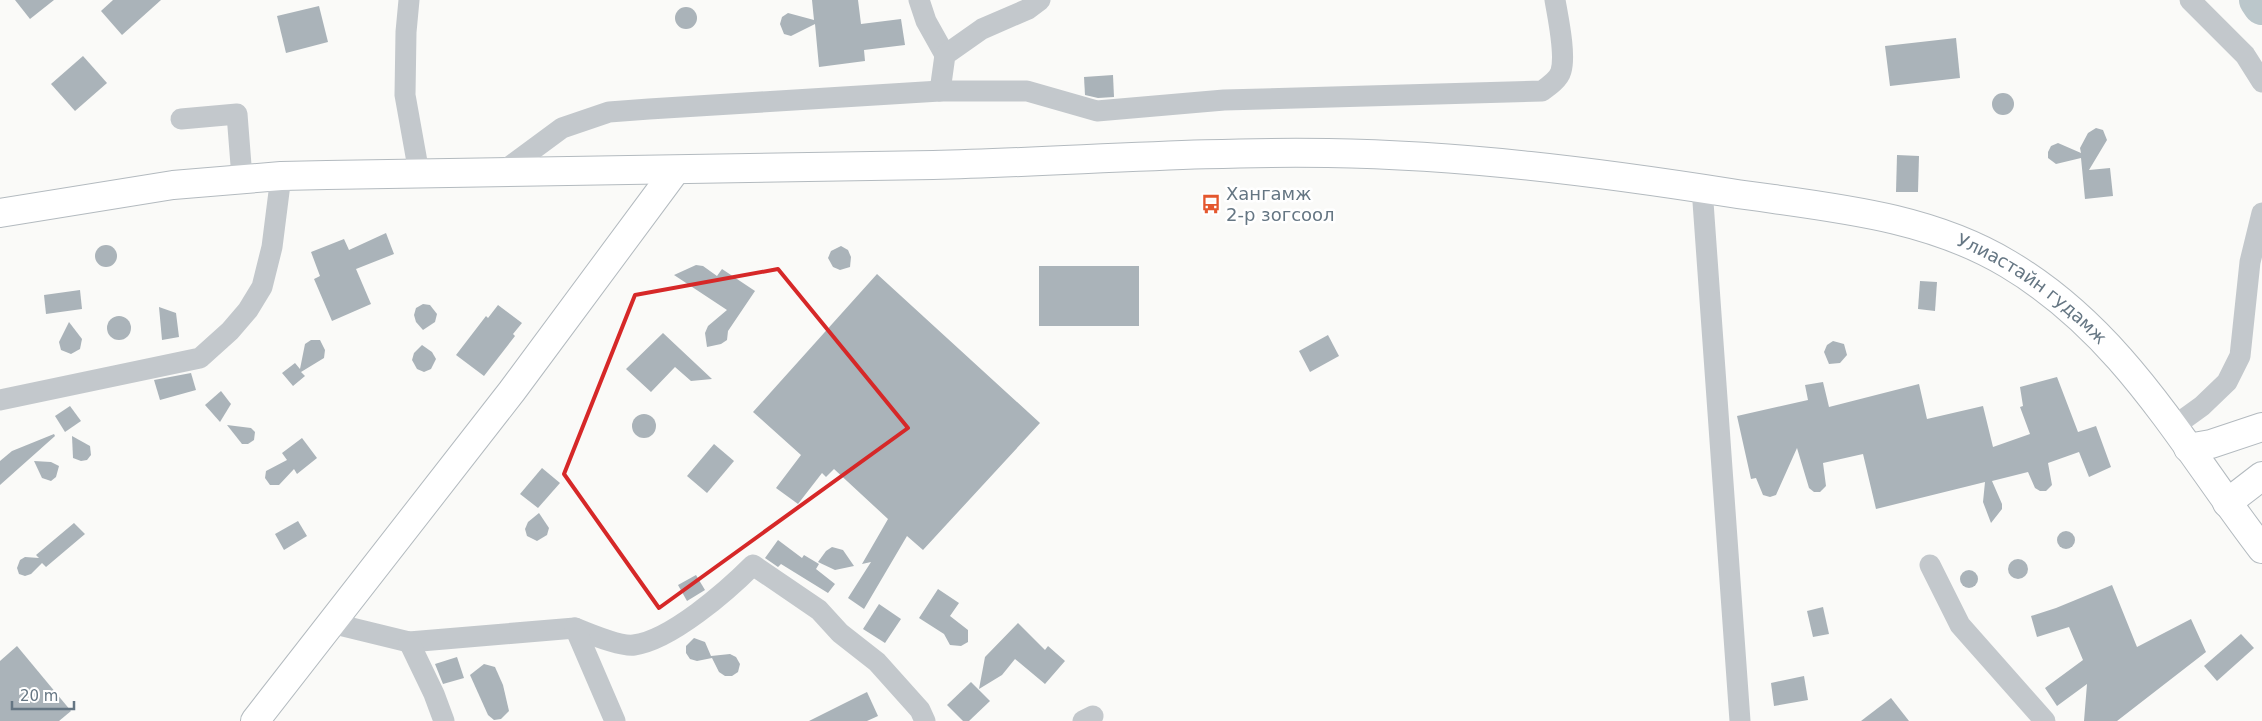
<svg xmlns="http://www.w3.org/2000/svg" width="2262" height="721" font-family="'DejaVu Sans',sans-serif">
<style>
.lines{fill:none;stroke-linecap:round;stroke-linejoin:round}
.river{stroke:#bbc7cb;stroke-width:38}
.building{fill:#aab3b9}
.secondary-casing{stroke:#b3babf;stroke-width:30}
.street{stroke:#c3c8cc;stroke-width:21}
.secondary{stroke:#fff;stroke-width:28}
.marked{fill:none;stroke:#d62828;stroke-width:4;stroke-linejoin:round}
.labels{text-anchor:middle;stroke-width:5;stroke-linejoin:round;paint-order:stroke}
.poi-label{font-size:18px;fill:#657683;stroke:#fff;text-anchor:start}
.street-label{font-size:18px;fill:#657683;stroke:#fff}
</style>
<rect width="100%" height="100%" fill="#fafaf8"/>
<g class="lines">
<polyline class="river" points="2258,0 2262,6"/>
</g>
<g class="building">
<polygon points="15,0 54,0 30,19"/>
<polygon points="113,0 161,0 122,35 101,11"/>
<polygon points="812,0 858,0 861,24 901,19 905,45 864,50 865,61 819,67 815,24 791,36 784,34 780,24 782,17 788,13 814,20"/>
<polygon points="319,6 328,42 286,53 277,16"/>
<circle cx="686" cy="18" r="11"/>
<polygon points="1956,38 1960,78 1890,86 1885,46"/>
<polygon points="83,56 107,83 75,111 51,84"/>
<polygon points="1113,75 1114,97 1098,98 1085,95 1084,77"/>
<circle cx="2003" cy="104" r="11"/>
<polygon points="2096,128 2103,130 2107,140 2089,170 2110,168 2113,196 2085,199 2081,158 2056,164 2048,158 2048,152 2051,146 2058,143 2081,153 2080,148 2088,133"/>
<polygon points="1897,155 1919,156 1918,192 1896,192"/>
<polygon points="386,233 394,254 356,269 371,304 332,321 314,279 320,276 311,252 344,239 349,250"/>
<circle cx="106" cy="256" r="11"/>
<polygon points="841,246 848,250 851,257 850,267 840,270 833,267 828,258 831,251"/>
<polygon points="696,265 703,266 717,276 722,269 755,291 728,331 727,340 721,344 707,347 705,333 708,326 727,310 674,275"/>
<rect x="1039" y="266" width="100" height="60"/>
<polygon points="877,274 1040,423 923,550 907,536 864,609 848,598 871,562 862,564 888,519 834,469 826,477 822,473 798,504 776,488 801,455 753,412"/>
<polygon points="1920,281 1937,282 1935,311 1918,309"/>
<polygon points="80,290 82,309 46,314 44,295"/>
<polygon points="423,304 430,305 437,314 435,322 423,330 416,322 414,315 416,308"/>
<polygon points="498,305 522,323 513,334 515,336 484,376 456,355 486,316 488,318"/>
<polygon points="159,307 176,313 179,337 162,340"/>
<circle cx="119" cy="328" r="12"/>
<polygon points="69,322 82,339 80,349 71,354 61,350 59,342"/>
<polygon points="663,333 712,379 691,381 675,367 651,392 626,369"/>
<polygon points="1328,335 1339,356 1310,372 1299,351"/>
<polygon points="320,340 325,350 324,358 301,372 305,376 293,386 282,373 295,363 300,369 305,344 311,340"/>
<polygon points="1833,341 1844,344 1847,355 1840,363 1829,364 1824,352 1827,345"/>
<polygon points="422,345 432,352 436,359 431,369 424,372 417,369 412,360 414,353"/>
<polygon points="191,373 196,390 160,400 154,380"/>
<polygon points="2057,377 2078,432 2096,426 2111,467 2089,477 2079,452 2048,463 2052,485 2046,491 2040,491 2035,488 2028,472 1992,481 2002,504 2002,509 1991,523 1983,502 1985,482 1876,509 1863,454 1823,463 1826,486 1820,492 1814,492 1809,488 1797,448 1776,495 1770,497 1763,495 1756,478 1751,479 1737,416 1808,400 1805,385 1823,382 1829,407 1919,384 1927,419 1983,406 1993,447 2030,434 2020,407 2023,406 2020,387"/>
<polygon points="221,391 231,404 220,422 205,405"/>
<polygon points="70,406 81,421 65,432 55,416"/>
<circle cx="644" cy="426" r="12"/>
<polygon points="227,425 251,428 255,432 254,440 248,444 242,444"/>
<polygon points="54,434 55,436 0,485 0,461 12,451"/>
<polygon points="72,436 90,446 91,455 87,460 81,461 73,458"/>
<polygon points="302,438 317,458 297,474 294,469 279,485 270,485 265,478 266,471 287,460 282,453"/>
<polygon points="714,444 734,461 707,493 687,476"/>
<polygon points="34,461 51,462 59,466 56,477 51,481 42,478"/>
<polygon points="542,468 560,483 538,508 520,494"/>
<polygon points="539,513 549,528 547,535 537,541 527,536 525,529 528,522"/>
<polygon points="298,521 307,536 284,550 275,534"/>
<polygon points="74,523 85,534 46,567 42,563 31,574 25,576 19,574 17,568 20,560 25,557 39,558 36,555"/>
<circle cx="2066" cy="540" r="9"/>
<polygon points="778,540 802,558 804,555 819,564 816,569 835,584 828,593 781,564 778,567 765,558"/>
<polygon points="832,547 843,550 854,566 835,570 818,562 826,551"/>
<circle cx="2018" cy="569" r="10"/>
<circle cx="1969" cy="579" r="9"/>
<polygon points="696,575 705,590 687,601 678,585"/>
<polygon points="2112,585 2137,647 2191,619 2206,652 2117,721 2084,721 2087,684 2057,706 2045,688 2083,660 2069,627 2037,637 2031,616 2056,608"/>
<polygon points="938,589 959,603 950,616 968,630 968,642 961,646 950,645 944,634 919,618"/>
<polygon points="879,604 901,619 885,643 863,629"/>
<polygon points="1823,607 1829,634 1813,637 1807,611"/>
<polygon points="1018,623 1045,650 1048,646 1065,661 1045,684 1015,659 1002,675 979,689 985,657"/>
<polygon points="2241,634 2254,648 2217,681 2204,666"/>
<polygon points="694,638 705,642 711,656 730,654 736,657 740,664 738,672 732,676 725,676 719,672 712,658 697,661 690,659 686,653 686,646"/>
<polygon points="17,646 71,711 59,721 0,721 0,661"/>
<polygon points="457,657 464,678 443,684 435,664"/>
<polygon points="484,664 495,667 503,685 509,711 501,719 494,720 488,715 470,675"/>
<polygon points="1804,676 1808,700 1774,706 1771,683"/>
<polygon points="971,682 990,701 969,721 963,721 947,705"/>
<polygon points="867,692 878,716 867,721 809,721"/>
<polygon points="1891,698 1909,721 1861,721"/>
</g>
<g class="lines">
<defs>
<g id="secondary">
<path id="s1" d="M0 213 173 185 281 176C498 171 715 170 933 165 1064 162 1196 151 1328 153 1463 155 1597 172 1731 193 1825 207 1925 214 2008 264 2124 333 2182 445 2262 549"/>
<polyline points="2188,448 2211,444 2262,427"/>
<polyline points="2227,503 2262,476"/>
<polyline points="255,721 512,391 675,171"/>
</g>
</defs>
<use href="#secondary" class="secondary-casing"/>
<g class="street">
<polyline points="409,0 406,32 405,95 419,173"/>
<polyline points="919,0 926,21 945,55"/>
<polyline points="2190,0 2245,55 2262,82"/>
<polyline points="940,91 945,55 982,29 1028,9 1040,0"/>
<polyline points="181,119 237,114 242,178"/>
<path d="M501 173 562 128 609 112 649 109 940 91H1027L1097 111 1224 100 1542 91C1549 86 1559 79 1561 71 1566 54 1558 18 1555 0"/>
<polyline points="1702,188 1740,721"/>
<polyline points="0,400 200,358 230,331 248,310 262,287 272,247 281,176"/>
<polyline points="2173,427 2202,406 2227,382 2240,356 2250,262 2262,213"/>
<polyline points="1930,565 1960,625 2045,721"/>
<path d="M331 623 409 642 575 628C587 633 621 647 634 645 671 640 727 591 753 565L819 610 840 633 877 662 920 710 925 721"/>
<polyline points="575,628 615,721"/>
<polyline points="409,642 434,694 444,721"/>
<polyline points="1083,721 1093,716"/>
</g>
<use href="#secondary" class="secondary"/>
</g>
<path class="marked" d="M778 269 908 428 659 608 564 474 635 295Z"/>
<defs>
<symbol id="bus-bare" viewBox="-9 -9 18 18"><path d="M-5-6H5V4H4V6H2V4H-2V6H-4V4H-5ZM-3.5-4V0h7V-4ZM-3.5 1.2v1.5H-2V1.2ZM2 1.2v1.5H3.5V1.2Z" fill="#e4572e" stroke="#fff" stroke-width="2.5" paint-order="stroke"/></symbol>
</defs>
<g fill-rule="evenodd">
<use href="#bus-bare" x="1197" y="190" width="28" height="28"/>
</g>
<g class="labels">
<g class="poi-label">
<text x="1226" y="200">Хангамж<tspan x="1226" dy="21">2-р зогсоол</tspan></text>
</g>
<g class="street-label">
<text dy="6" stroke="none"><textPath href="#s1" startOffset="2058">Улиастайн гудамж</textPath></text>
</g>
</g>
<path d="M12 701v8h62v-8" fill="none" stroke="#657683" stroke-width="2.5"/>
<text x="20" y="701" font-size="15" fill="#657683" stroke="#ffffff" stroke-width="4" paint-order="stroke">20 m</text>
</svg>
